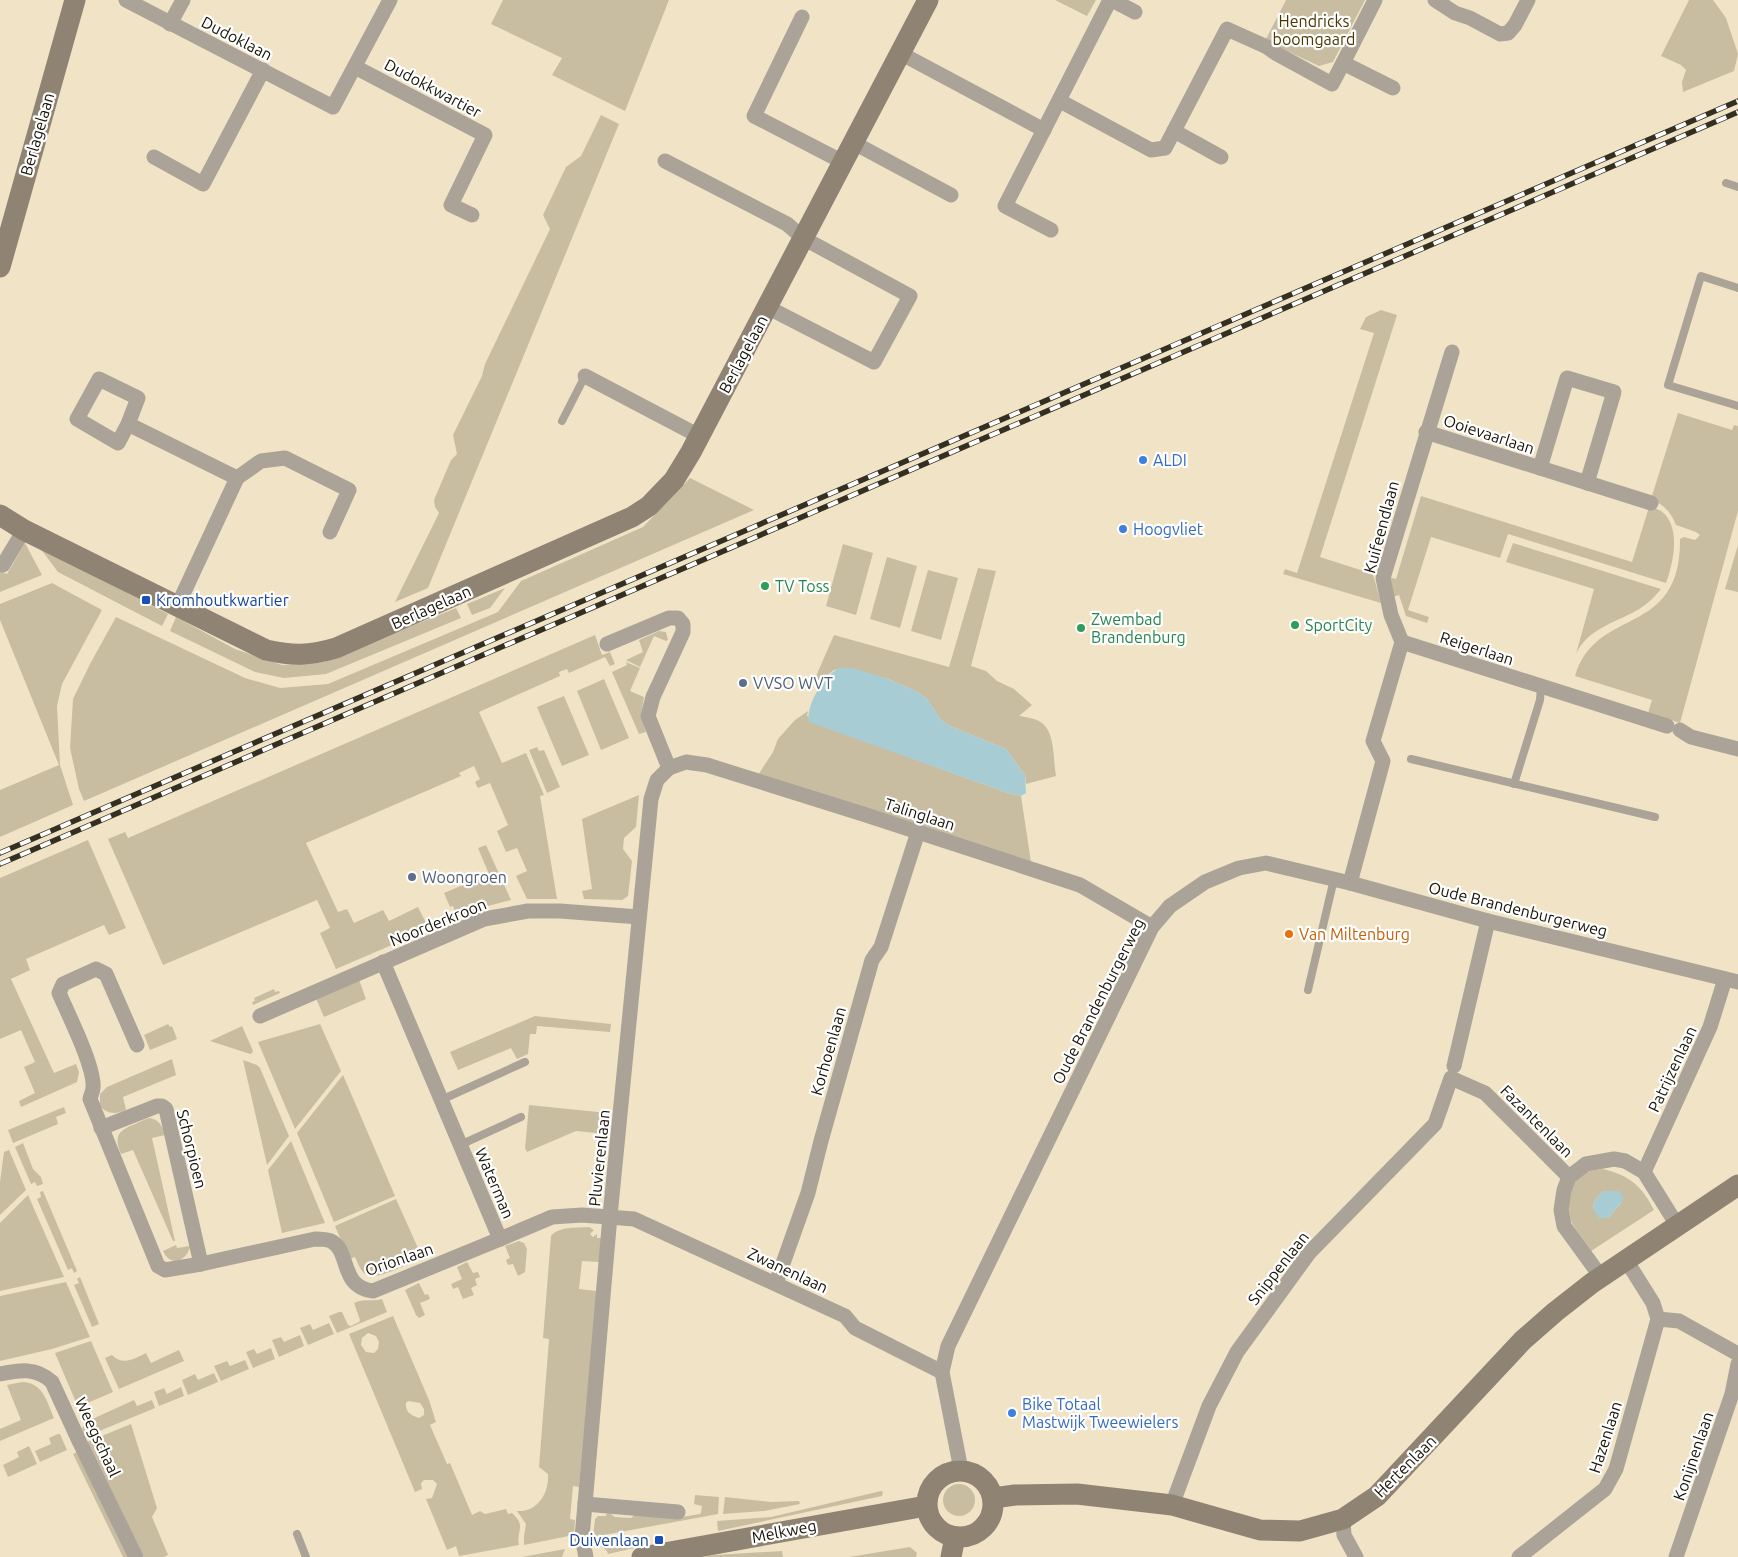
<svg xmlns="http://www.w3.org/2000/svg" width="1738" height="1557" font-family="Ubuntu,sans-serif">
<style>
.green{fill:#c9bda1;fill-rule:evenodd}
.water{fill:#a7ccd3}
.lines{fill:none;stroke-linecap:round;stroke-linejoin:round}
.lane{stroke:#aca398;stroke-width:8}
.street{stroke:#aca398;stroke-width:15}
.secondary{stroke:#8f8373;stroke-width:21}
.rail-casing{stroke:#342f21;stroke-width:5.5}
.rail{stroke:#fff;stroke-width:4;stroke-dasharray:11;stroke-linecap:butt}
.shop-dot{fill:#3f7fe0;stroke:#fff;stroke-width:2}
.leisure-dot{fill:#2e9e5b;stroke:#fff;stroke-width:2}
.transit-dot{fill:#1a4fb4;stroke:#fff;stroke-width:2}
.service-dot{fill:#5c6f8a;stroke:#fff;stroke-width:2}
.food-dot{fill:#e8710a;stroke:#fff;stroke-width:2}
.labels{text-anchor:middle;stroke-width:4.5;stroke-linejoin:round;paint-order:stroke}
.park-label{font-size:16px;fill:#4a3701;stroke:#fff}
.street-label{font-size:16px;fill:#161207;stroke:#fff}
.shop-label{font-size:16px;fill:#366cbe;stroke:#fff;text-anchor:start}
.leisure-label{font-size:16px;fill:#27864d;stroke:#fff;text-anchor:start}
.transit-label{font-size:16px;fill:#164399;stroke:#fff;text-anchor:start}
.service-label{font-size:16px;fill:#4e5e75;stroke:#fff;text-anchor:start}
.food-label{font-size:16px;fill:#c56008;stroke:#fff;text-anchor:start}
</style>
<rect width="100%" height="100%" fill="#f1e4c6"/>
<g class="green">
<polygon points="503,0 669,0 625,111 552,75 562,58 491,24"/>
<polygon points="1055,0 1096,0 1087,16"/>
<polygon points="1286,0 1365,0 1333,62 1319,66 1265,41"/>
<polygon points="1689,0 1713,0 1726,18 1738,54 1734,71 1683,92 1682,82 1686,70 1681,65 1661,56"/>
<polygon points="601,115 619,124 428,588 395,602 439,513 435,507 434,500 451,460 457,454 453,435 482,376 485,364 550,229 543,215 566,167 581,156"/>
<polygon points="1381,310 1397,315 1320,557 1373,574 1381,603 1283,574 1285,569 1297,573 1374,333 1360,329 1366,317"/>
<path d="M1678 413 1732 430 1734 425 1738 426V511L1680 723 1648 713 1652 700 1575 676C1596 605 1681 639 1680 539L1684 537 1695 540 1700 535 1696 532 1676 525C1671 512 1664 505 1651 499Z"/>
<polygon points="690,478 754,510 84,801 79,789 70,748 73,699 90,664 116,617 245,678 280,688 328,684 498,612 521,581 643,527"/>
<path d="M1421 496 1632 562 1649 507C1653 508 1658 509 1661 511 1682 526 1673 564 1666 583L1508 534 1500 558 1431 537 1408 610 1429 617 1427 623 1406 616 1399 595 1393 597 1389 577 1396 579Z"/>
<polygon points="25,543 42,575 0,592 0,571 7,574"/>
<path d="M1513 543 1661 589C1654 598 1645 606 1634 612 1613 623 1587 630 1576 654L1594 589 1506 562Z"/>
<polygon points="843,544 873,553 856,615 826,606"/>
<polygon points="1738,545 1738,592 1725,589"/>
<polygon points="40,548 168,614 162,626 58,572"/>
<polygon points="887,557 917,566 900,628 870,619"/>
<path d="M978 568 996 571 971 666 986 671 997 681 1014 689 1032 705 1019 716C1025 717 1033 718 1039 721 1056 730 1053 760 1056 776L1026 784 1025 775 1006 749 950 726 941 720 927 699 918 692 888 679 847 668 834 670 829 674 820 688 813 683 834 635 949 667Z"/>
<polygon points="928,570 958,578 941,640 911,631"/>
<polygon points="52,583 102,610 62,684 57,706 60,765 73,805 0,837 0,790 59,765 0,620 0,604"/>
<polygon points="505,588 490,608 472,615 467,604"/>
<polygon points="456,608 461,618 326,674 284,678 255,672 170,631 176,617 235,649 282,665 324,662"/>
<polygon points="659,631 666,632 668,640 666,641 654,636 640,667 626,660 643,652 639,640"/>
<polygon points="595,635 602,655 610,652 615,664 610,666 605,657 569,673 567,669 559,672 560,676 479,712 502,763 526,753 544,795 540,796 557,899 527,899 516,876 527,871 517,848 506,852 497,831 508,825 490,783 478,788 475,782 480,779 474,766 459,773 461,776 306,843 338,912 347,909 354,923 383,910 389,921 418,907 429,929 336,969 320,933 330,928 317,900 163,965 108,839 125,832 128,838"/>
<polygon points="626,662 640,668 630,691 644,697 641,715 646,732 639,734 612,672 627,665"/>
<polygon points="604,679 629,738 601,750 577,691"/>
<polygon points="564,696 589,755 562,766 537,707"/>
<polygon points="808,711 807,716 930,765 1008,793 1021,796 1031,862 758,775 773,752 778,739 795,720"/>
<polygon points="537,747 539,751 544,750 560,787 547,793 529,750"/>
<polygon points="639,795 636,827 624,838 623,849 632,861 628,896 622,900 584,899 582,891 592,889 582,819"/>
<polygon points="88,840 126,928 109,935 104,925 26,959 30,970 11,979 54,1073 76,1064 79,1072 77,1082 21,1107 19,1101 35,1093 24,1067 35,1062 21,1030 0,1039 0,878"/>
<polygon points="486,845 511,900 480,908 457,917 453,906 450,907 444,893 489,874 478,848"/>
<polygon points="358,977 366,999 324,1017 315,996"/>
<polygon points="274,989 275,992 279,991 280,993 253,1005 252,1002 255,1001 254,998"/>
<polygon points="535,1016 611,1024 610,1032 537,1026 536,1034 530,1034 528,1054 517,1059 511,1048 458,1070 450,1052"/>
<polygon points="168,1024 170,1027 172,1026 177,1039 150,1050 144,1035"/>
<polygon points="320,1024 341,1071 295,1129 258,1042"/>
<polygon points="242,1026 253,1051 252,1053 250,1054 210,1041"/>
<path d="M172 1059 176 1075 123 1097 126 1110C116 1114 108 1115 100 1106V1094L107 1087Z"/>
<polygon points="243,1060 257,1065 260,1068 289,1136 267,1165"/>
<polygon points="343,1075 395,1196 334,1222 297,1133"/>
<polygon points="529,1105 608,1113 606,1134 576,1131 527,1152 525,1148"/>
<polygon points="64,1107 66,1113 56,1117 58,1124 13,1143 8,1130"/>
<path d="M150 1118C160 1120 162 1126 165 1135L152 1138 175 1241H173L133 1150 121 1154C114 1137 117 1131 135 1124 140 1122 144 1119 150 1118Z"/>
<polygon points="291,1141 325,1223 282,1233 268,1170"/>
<polygon points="23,1143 33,1169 41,1177 43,1184 37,1186 35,1182 31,1184 15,1147"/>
<polygon points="9,1150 26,1190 0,1215 0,1182 4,1152"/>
<path d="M1603 1169C1630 1176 1641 1185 1654 1210L1591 1251C1584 1240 1574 1228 1569 1217 1565 1203 1571 1181 1583 1174 1589 1170 1597 1170 1603 1169ZM1604 1191H1618L1621 1203 1608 1218 1593 1209 1595 1200Z"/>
<polygon points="43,1191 77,1271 74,1273 72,1268 68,1270 37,1199 41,1197 40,1192"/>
<polygon points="28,1195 64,1277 0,1291 0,1223"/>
<path d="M396 1199 422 1257C409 1263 377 1282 365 1274 360 1270 358 1263 355 1257L349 1259 335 1226Z"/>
<path d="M589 1227 594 1230 590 1234 593 1237 597 1234V1238H602L600 1262 582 1261 579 1289 597 1291 579 1487 573 1486 570 1519 575 1520 574 1535 524 1545V1537L526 1524 517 1511C538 1512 549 1493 548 1474L539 1467 549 1339 543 1338 551 1236C559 1226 577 1228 589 1227Z"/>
<polygon points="519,1241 524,1243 527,1249 525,1272 518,1276 513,1264 508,1265 506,1260 510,1258 505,1246"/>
<path d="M176 1245 177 1248 190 1246C187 1262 170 1267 163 1251Z"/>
<polygon points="467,1262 473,1273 478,1272 480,1277 475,1279 477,1285 471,1288 474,1295 463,1299 458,1287 453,1289 451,1284 462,1279 457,1267"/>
<polygon points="80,1277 99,1324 92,1327 74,1285 79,1283 77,1279"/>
<polygon points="66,1282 90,1337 52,1349 0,1361 0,1296"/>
<polygon points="419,1283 425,1295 428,1294 430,1299 420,1303 425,1315 419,1318 416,1315 405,1290"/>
<path d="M382 1299 387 1312 337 1333 329 1316 339 1312H342L348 1325 351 1326 359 1322 360 1320 354 1303C364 1298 372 1302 382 1299Z"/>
<path d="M393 1316 429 1400 436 1422 430 1425 447 1464 450 1463 472 1515 480 1511 485 1514 506 1509 508 1514 512 1513C527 1527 516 1529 519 1545L459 1556 456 1546 447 1550 426 1499 432 1498 437 1484 433 1480H424L421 1483 422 1489 415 1492 349 1334ZM368 1333 376 1336 379 1342 378 1349 374 1353 366 1352 361 1345 362 1338ZM408 1401 420 1403 424 1409V1415L419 1418C411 1415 405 1412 406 1403Z"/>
<polygon points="329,1323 334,1334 308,1345 300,1328 310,1324 313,1330"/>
<polygon points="300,1335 304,1346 279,1357 272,1340 281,1337 284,1342"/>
<polygon points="91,1341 113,1392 78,1407 55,1353"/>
<polygon points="271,1348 275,1359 253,1368 246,1352 254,1349 257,1354"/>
<path d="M179 1350 184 1361 119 1389 105 1358 112 1355C123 1366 134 1359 146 1353L151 1363Z"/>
<polygon points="245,1360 249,1369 221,1381 214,1366 227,1361 230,1366"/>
<polygon points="214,1373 218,1382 188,1395 182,1380 195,1374 198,1380"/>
<path d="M22 1382C43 1382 47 1402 54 1418L0 1441V1429L21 1420 7 1385Z"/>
<polygon points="181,1387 184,1396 159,1406 154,1392 164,1388 167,1394"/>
<polygon points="134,1400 137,1406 152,1400 155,1408 85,1437 82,1428 88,1421"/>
<polygon points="131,1424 157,1508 152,1517 168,1555 164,1557 144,1557 87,1442"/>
<polygon points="58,1434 60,1434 67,1450 40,1462 35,1451 51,1444 49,1438"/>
<polygon points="29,1446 37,1464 8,1477 3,1465 19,1457 17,1452"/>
<polygon points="77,1452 129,1557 123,1557 73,1454"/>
<circle cx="959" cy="1500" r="16"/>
<polygon points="881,1491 883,1492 882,1496 718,1531 717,1521 771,1517"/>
<polygon points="695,1495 719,1497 718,1514 593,1537 595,1519 598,1516 606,1516 607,1511 615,1517 631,1518 637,1513 682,1517 700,1514 701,1513 702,1506 694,1504"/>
<polygon points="725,1497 771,1502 799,1501 800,1504 764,1511 723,1514"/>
<polygon points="637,1536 639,1547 608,1554 607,1551 597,1543"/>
<polygon points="910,1547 917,1553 916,1557 849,1557"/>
<polygon points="565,1549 562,1557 522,1557"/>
<polygon points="782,1551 783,1557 702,1557 714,1555"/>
</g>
<g class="water">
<path d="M840 668H853L888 679 918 692 927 699 941 720 950 726 1006 749 1025 775 1026 793 1021 796 1008 793 809 722C805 706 825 673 840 668Z"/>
<polygon points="1604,1191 1618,1191 1622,1194 1624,1199 1608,1218 1599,1218 1593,1209 1595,1200"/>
</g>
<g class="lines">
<g class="lane">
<polyline points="1726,183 1738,187"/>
<polyline points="1738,288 1701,276 1668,385 1738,406"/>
<polyline points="562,421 585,376"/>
<polyline points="1411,759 1655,817"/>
<polyline points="1514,784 1540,700 1541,687"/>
<polyline points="1308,990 1334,879"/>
<polyline points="441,1100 525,1062"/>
<polyline points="460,1145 521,1117"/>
<polyline points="297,1534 306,1557"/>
</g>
<g class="street">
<polyline points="126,0 333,107 390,0"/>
<polyline points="1112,0 1135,12"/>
<polyline points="1435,0 1455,13 1470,18 1500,34 1508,33 1515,25 1528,0"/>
<polyline points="802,17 754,116 843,162"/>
<polyline points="170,24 183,0"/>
<polyline points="900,53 1044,130"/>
<polyline points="1343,63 1375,0"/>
<polyline points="355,67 485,135 451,205 472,215"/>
<polyline points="1060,101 1151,150 1165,148 1227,29 1267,47 1277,54 1332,84 1343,63 1393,88"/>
<polyline points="1174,131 1221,157"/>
<polyline points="854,143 951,195"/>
<polyline points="154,157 203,184 263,70"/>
<polyline points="665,161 787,224 803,238 910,296 874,362 767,307"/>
<polyline points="1051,230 1005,206 1110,0"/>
<polyline points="585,376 699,436"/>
<polyline points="128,424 138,398 99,379 77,419 118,443 128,424 237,478 177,607"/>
<polyline points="1426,432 1651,503"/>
<polyline points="1540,468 1567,378 1614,392 1587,483"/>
<polyline points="237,478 261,461 285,458 349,490 330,532"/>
<polyline points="0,563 3,565 24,530"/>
<polyline points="1402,642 1667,726"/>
<polyline points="607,644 669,618 678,618 683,624 683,632 653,697 648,716 669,768"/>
<polyline points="1680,730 1691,737 1738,749"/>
<polyline points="669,768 686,762 707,765 863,814 1080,885 1152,927"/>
<polyline points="1350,883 1383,761 1373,741 1402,642 1391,615 1383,578 1452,352"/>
<polyline points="383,962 500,1239 552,1217 582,1215 634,1219 845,1316 855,1328 942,1372"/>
<polyline points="260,1016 484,919 528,911 560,911 639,917"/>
<path d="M137 1045 106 974 96 969 63 984 59 993C68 1014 95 1067 93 1088 93 1091 91 1095 90 1099L158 1266 165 1270 201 1264 315 1239C321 1239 326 1239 331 1241 351 1251 339 1287 373 1291L500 1239"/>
<polyline points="1454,1066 1488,921"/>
<polyline points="101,1128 157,1106 162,1106 166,1109 201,1264"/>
<polyline points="1644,1172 1710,1027 1725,979"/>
<polyline points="1601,1277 1564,1226 1561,1210 1564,1190 1569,1177 1586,1164 1614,1159 1625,1161 1644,1172 1677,1225"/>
<polyline points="776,1283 808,1193 821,1141 872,960 881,947 918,832"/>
<polyline points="1658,1319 1679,1321 1738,1354"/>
<path d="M0 1374C20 1370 36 1367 52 1382L80 1443 136 1557"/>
<polyline points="961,1470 942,1372 948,1346 1152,927 1170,906 1205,882 1239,868 1266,863 1350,883 1488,921 1738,982"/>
<polyline points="585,1504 678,1512"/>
<polyline points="1172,1505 1209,1406 1237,1352 1309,1253 1435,1124 1451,1078 1485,1093 1569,1177"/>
<polyline points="1343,1519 1344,1535 1356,1557"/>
<polyline points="586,1557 582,1537 585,1504 610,1216 651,799 657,780 669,768"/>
<polyline points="1519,1557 1605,1489 1616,1469 1658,1319 1653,1303 1626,1260"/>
<polyline points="1676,1557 1732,1394 1738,1364"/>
</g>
<g class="secondary">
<polyline points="0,267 75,0"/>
<path d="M0 515 24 530 266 650C294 656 308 656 336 648L632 517 649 506 674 480 691 452 928 0"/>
<circle cx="960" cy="1504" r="33"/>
<polyline points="993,1498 1015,1495 1077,1494 1172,1505 1260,1530 1300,1531 1343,1519 1377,1496 1523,1340 1555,1312 1592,1283 1738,1185"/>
<polyline points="642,1557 926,1506"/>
<polyline points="951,1557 955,1537"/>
</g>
<defs>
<g id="rail">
<polyline points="0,853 1738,101"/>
<polyline points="0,864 1738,112"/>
</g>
</defs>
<use href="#rail" class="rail-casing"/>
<use href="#rail" class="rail"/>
</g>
<g class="shop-dot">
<circle cx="1143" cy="460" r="5"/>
<circle cx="1123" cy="529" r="5"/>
<circle cx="1012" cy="1413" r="5"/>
</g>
<g class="leisure-dot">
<circle cx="765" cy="586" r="5"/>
<circle cx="1295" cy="625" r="5"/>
<circle cx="1081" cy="628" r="5"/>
</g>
<g class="transit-dot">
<rect x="141" y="595" width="10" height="10" rx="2.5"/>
<rect x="654" y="1535" width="10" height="10" rx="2.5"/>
</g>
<g class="service-dot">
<circle cx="743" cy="683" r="5"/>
<circle cx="412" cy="877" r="5"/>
</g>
<circle class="food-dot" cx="1289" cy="934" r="5"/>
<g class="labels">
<g class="park-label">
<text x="1314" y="27">Hendricks<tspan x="1314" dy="18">boomgaard</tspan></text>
</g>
<g class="street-label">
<text transform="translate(237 38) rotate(27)" y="6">Dudoklaan</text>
<text transform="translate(433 88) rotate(28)" y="6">Dudokkwartier</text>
<text transform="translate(37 134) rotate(-74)" y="6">Berlagelaan</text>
<text transform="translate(743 354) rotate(-62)" y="6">Berlagelaan</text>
<text transform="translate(1489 434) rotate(18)" y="6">Ooievaarlaan</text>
<text transform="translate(1381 527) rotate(-75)" y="6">Kuifeendlaan</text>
<text transform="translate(431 607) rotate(-24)" y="6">Berlagelaan</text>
<text transform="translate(1477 648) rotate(18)" y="6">Reigerlaan</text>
<text transform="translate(920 814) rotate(18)" y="6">Talinglaan</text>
<text transform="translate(1518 909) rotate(14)" y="6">Oude Brandenburgerweg</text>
<text transform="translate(438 922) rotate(-22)" y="6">Noorderkroon</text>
<text transform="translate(1098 1001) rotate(-63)" y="6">Oude Brandenburgerweg</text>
<text transform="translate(828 1051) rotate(-74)" y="6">Korhoenlaan</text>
<text transform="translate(1672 1069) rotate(-65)" y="6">Patrijzenlaan</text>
<text transform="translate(1537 1121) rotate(45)" y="6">Fazantenlaan</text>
<text transform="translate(192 1149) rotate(76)" y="6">Schorpioen</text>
<text transform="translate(599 1158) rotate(-84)" y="6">Pluvierenlaan</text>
<text transform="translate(495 1183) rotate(67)" y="6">Waterman</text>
<text transform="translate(399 1259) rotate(-19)" y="6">Orionlaan</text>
<text transform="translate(1278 1268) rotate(-52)" y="6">Snippenlaan</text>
<text transform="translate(788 1270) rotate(25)" y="6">Zwanenlaan</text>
<text transform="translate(98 1437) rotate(65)" y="6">Weegschaal</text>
<text transform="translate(1605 1437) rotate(-72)" y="6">Hazenlaan</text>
<text transform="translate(1693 1456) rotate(-71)" y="6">Konijnenlaan</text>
<text transform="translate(1405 1466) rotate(-45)" y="6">Hertenlaan</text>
<text transform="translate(784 1531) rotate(-11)" y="6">Melkweg</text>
</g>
<g class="shop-label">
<text x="1153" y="466">ALDI</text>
<text x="1133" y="535">Hoogvliet</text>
<text x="1022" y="1410">Bike Totaal<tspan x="1022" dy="18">Mastwijk Tweewielers</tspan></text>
</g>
<g class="leisure-label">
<text x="775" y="592">TV Toss</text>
<text x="1091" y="625">Zwembad<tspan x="1091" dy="18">Brandenburg</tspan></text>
<text x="1305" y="631">SportCity</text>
</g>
<g class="transit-label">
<text x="156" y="606">Kromhoutkwartier</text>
<text x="649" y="1546" text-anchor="end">Duivenlaan</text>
</g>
<g class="service-label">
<text x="753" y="689">VVSO WVT</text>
<text x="422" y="883">Woongroen</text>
</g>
<g class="food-label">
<text x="1299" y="940">Van Miltenburg</text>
</g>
</g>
</svg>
